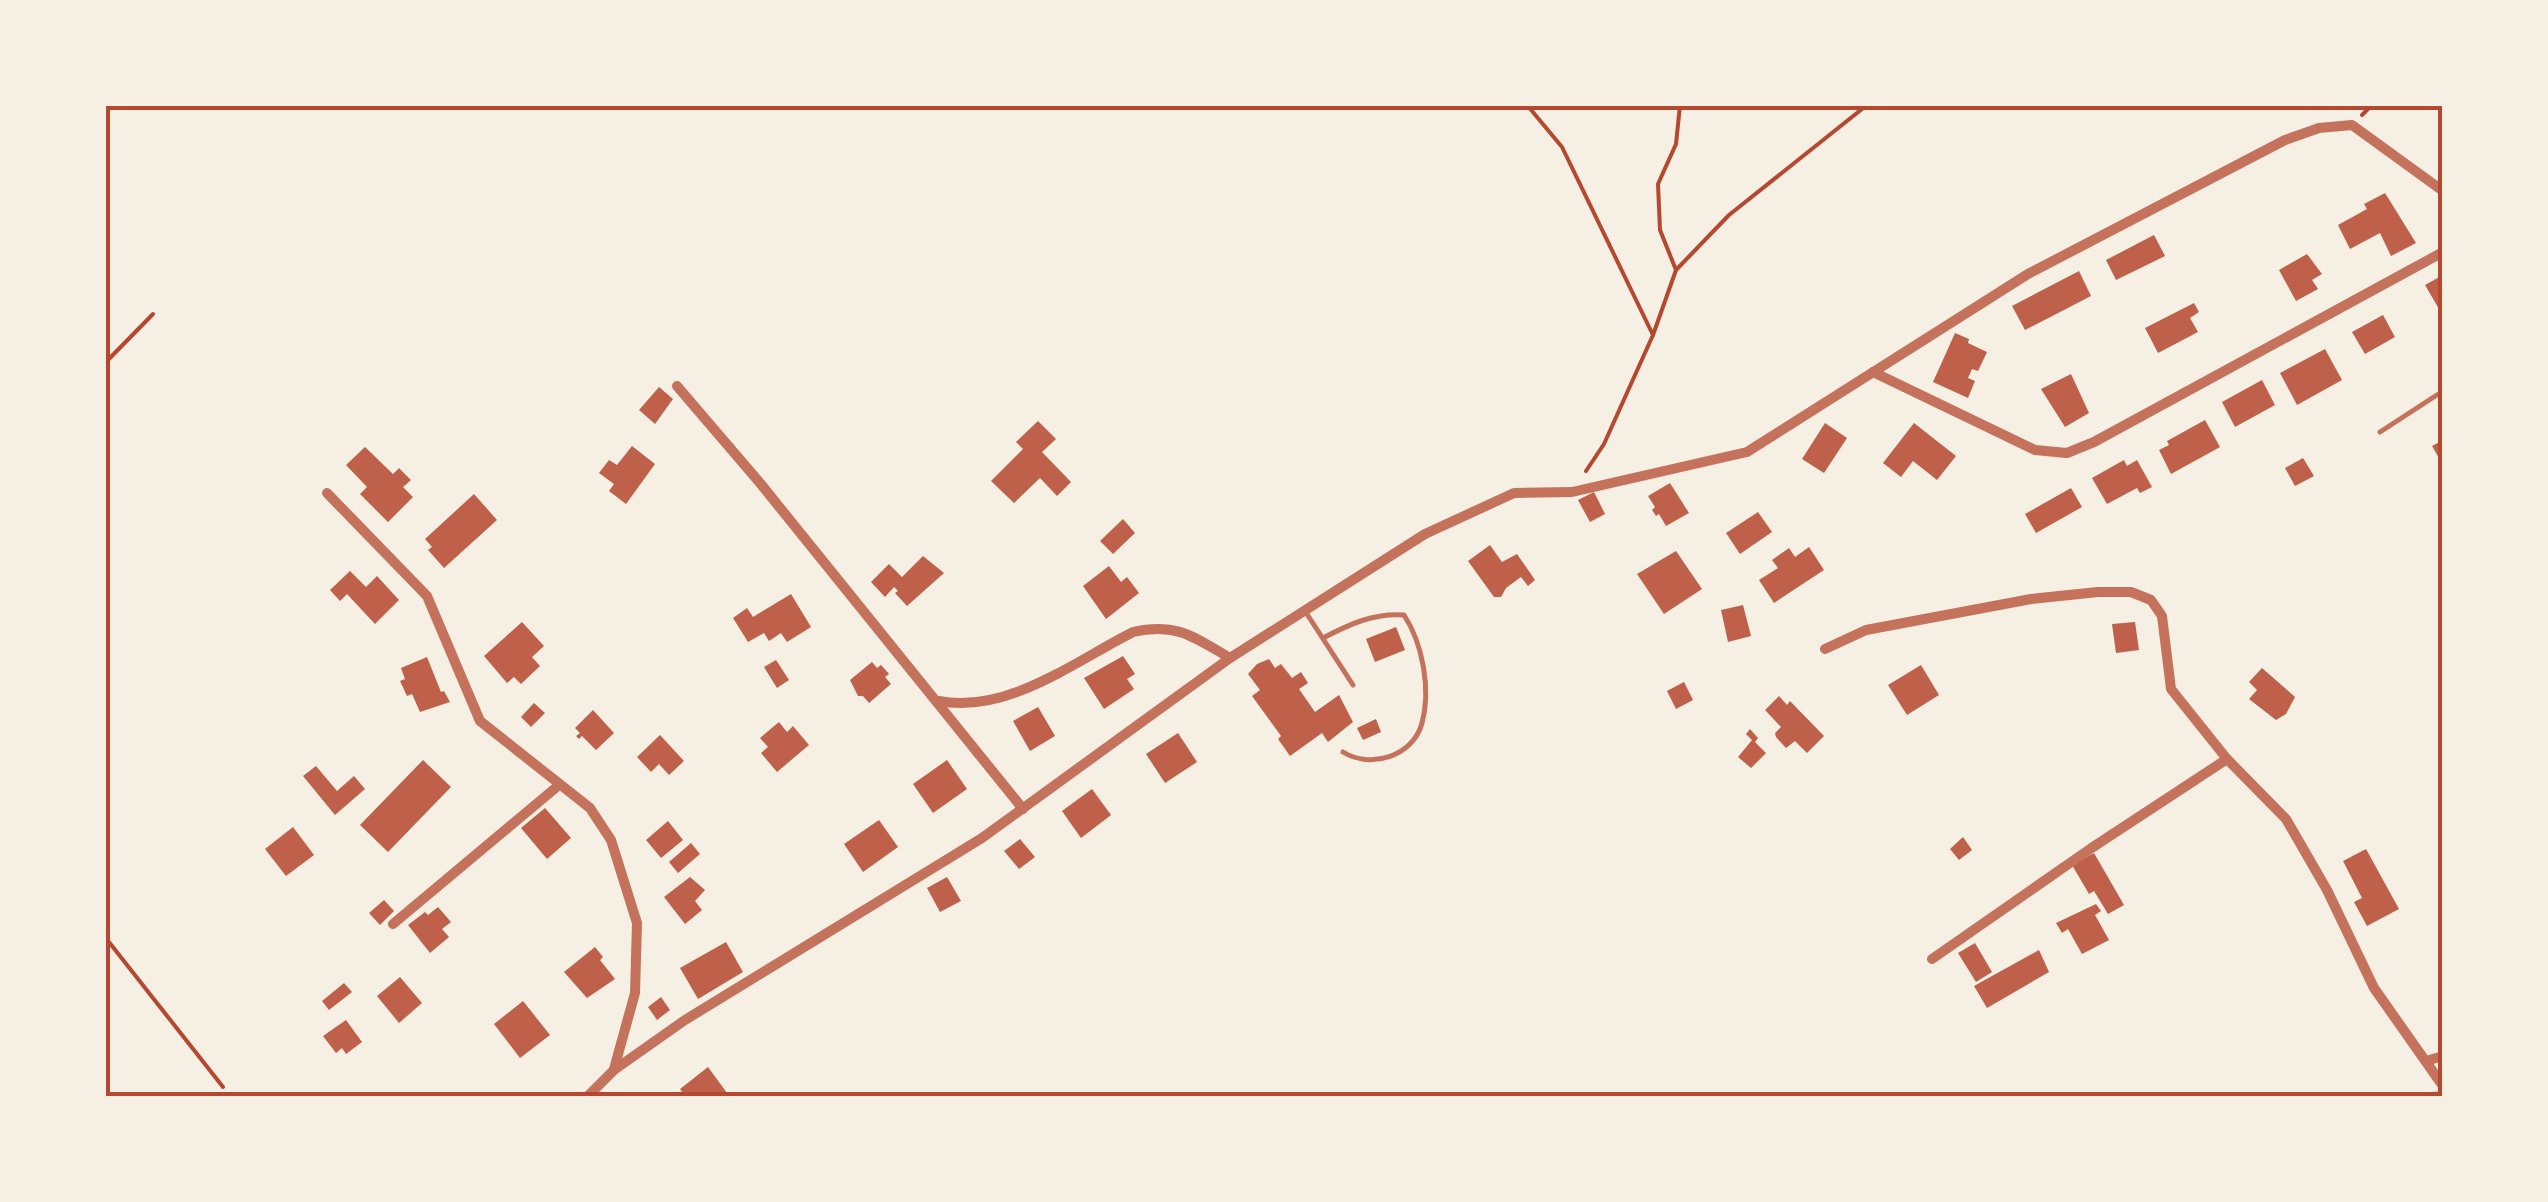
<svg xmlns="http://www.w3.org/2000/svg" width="2548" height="1202" font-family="Helvetica,sans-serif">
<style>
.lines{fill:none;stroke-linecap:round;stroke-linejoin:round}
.stream{stroke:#c9d6d2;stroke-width:6}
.building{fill:#bf614a}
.path{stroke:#b5482f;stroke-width:4}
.service{stroke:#c5725c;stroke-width:5}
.minor{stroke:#c5725c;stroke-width:10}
.neatline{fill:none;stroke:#b5482f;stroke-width:4}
</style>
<rect width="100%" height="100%" fill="#f6efe4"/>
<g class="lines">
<polyline class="stream" points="2424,1097 2443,1092"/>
</g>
<g class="building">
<polygon points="2385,193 2416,243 2391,256 2380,233 2350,249 2338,225 2367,209 2364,204"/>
<polygon points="2154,235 2165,256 2116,280 2106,260"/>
<polygon points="2307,254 2322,274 2312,280 2318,289 2296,301 2279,270"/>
<polygon points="2079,271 2091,296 2025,330 2012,306"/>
<polygon points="2443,275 2443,307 2439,309 2425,285"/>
<polygon points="2194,303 2199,312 2190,318 2198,332 2158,353 2145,328"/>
<polygon points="2383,315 2395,337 2365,354 2352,332"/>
<polygon points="1955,333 1969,339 1968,343 1987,352 1978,371 1972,369 1968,378 1975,381 1968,398 1933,382"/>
<polygon points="2325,349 2342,380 2297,405 2280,373"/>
<polygon points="2071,374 2089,413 2065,427 2041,389"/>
<polygon points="2262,380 2275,405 2235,427 2222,402"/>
<polygon points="659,387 673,399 655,424 639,410"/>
<polygon points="2205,420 2220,447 2171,474 2159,450 2169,445 2167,441"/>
<polygon points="1038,421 1056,439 1042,452 1071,482 1057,496 1040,478 1014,503 991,481 1023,449 1016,442"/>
<polygon points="1825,423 1847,438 1824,473 1802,459"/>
<polygon points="1914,423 1956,456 1937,480 1913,461 1901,477 1883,463"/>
<polygon points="2443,440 2443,465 2432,446"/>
<polygon points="632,446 655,464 626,504 609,491 614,484 599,473 609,460 617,465"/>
<polygon points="365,447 393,474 399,468 411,480 403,487 413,497 388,522 360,494 367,487 346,465"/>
<polygon points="2303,458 2314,476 2295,486 2285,468"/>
<polygon points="2124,460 2127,466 2137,460 2152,487 2140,493 2137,488 2107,504 2092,478"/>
<polygon points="1670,483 1689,513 1666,526 1659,514 1656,516 1652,510 1655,507 1648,496"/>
<polygon points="2071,488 2082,507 2036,533 2025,514"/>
<polygon points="1594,492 1605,514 1590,522 1578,500"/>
<polygon points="474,494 497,520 444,568 428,550 432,547 425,539"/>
<polygon points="1758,512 1772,532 1740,554 1726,533"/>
<polygon points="1123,519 1135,533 1113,554 1100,541"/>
<polygon points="1490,545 1502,562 1517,554 1535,580 1528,586 1521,577 1506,588 1501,597 1494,597 1468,561"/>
<polygon points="1809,547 1824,570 1774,603 1759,580 1778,568 1772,560 1789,548 1795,557"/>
<polygon points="1676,551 1702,589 1664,614 1637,574"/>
<polygon points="923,556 944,573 907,606 895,593 898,591 894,587 885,597 871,582 889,564 902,577"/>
<polygon points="1109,566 1121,582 1127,577 1139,593 1106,619 1083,586"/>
<polygon points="350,571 366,587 377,576 399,600 375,624 347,594 340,601 330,590"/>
<polygon points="791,594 811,627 787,642 781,633 769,641 764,633 748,642 733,618 747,608 753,617"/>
<polygon points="1743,605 1751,636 1728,642 1721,610"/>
<polygon points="522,622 544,646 532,657 540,666 521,684 514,677 507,683 484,656"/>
<polygon points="2135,622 2139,650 2116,653 2112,624"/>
<polygon points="1396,627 1405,650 1375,662 1366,639"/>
<polygon points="1123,656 1135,674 1127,679 1134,689 1104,709 1084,678"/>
<polygon points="427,657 441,692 444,691 450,702 420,712 412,694 407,696 400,681 405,679 401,668"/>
<polygon points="1269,659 1275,668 1281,664 1292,678 1301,672 1308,683 1299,689 1315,712 1339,695 1353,722 1328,742 1322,733 1290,756 1278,739 1281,736 1252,696 1260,690 1248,674 1257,664"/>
<polygon points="776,660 789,680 777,688 764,667"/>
<polygon points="872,662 877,668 881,665 889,674 885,677 891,684 869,703 863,696 858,696 850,680"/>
<polygon points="1921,665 1939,695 1907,715 1888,685"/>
<polygon points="2262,668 2295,697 2286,714 2276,720 2249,699 2257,690 2249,682"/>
<polygon points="1684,682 1693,700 1676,709 1667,691"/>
<polygon points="1779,696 1787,705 1790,701 1824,736 1807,753 1795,741 1786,748 1776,737 1775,733 1781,727 1765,710"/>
<polygon points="534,703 545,713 531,727 521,717"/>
<polygon points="1038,707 1055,736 1030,751 1013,721"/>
<polygon points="593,710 614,733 596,750 582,736 579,739 576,736 580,733 575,728"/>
<polygon points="1376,719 1381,732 1363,740 1357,728"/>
<polygon points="779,722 787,732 793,726 809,745 777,772 761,753 768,747 760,738"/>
<polygon points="1750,729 1758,738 1755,742 1766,753 1751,768 1738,757 1752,740 1746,734"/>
<polygon points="1178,733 1197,762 1165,783 1146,754"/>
<polygon points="660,735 684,761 669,775 659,764 651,772 637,757"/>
<polygon points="423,760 451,787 388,852 360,825"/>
<polygon points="947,760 967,789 933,813 913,784"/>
<polygon points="316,766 337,791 354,776 365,789 335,815 303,776"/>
<polygon points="1092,789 1111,815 1081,838 1062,811"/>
<polygon points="545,808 571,838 547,859 521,828"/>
<polygon points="879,820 898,847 863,872 844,844"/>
<polygon points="668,821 683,840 661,858 646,840"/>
<polygon points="293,827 314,855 286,876 265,849"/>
<polygon points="1963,837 1972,850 1959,860 1950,849"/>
<polygon points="1020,839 1035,857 1019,869 1004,851"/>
<polygon points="691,843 700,854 678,873 669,862"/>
<polygon points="2366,849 2399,909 2367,926 2354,902 2362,898 2343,861"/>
<polygon points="2094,853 2124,905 2108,914 2094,891 2089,894 2072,865"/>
<polygon points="690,877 705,890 695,901 702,910 685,924 664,897"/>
<polygon points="947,877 961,901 940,912 927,888"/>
<polygon points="384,900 394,911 380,925 369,913"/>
<polygon points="2096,904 2101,911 2095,915 2109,940 2082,954 2068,929 2062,933 2056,923"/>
<polygon points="438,907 451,922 442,929 449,937 430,953 408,925 425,912 428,915"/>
<polygon points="726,942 743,972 698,999 680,968"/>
<polygon points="1975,943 1992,972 1976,982 1958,953"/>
<polygon points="595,947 603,957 600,960 615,979 587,998 564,972"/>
<polygon points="2039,950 2049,972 1987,1008 1974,986"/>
<polygon points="400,977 422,1003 399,1023 377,996"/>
<polygon points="344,983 352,992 329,1010 322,1001"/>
<polygon points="661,997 670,1010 657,1020 648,1007"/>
<polygon points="523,1001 550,1035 520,1058 494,1024"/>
<polygon points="346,1020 362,1042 346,1054 342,1048 336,1053 323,1036"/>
<polygon points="708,1067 727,1093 722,1097 686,1097 680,1089"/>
</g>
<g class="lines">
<g class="path">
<polyline points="1527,105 1562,147 1653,335"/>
<polyline points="2362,115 2372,105"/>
<polyline points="1676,270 1660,230 1658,184 1676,144 1680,105"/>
<polyline points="105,363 153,314"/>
<polyline points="1586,471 1604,444 1653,335 1676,270 1729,215 1867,105"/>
<polyline points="105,937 223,1087"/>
</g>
<g class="service">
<polyline points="2380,432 2443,391"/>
<polyline points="1305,611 1353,685"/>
<path d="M1323 638C1350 624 1373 613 1404 615 1423 644 1431 690 1422 723 1413 757 1370 769 1343 752"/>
</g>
<g class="minor">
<polyline points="1873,372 2035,450 2067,453 2094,442 2443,252"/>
<polyline points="677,386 760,483 1023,809"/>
<polyline points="327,493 427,596 480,721 590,808 611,840 637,923 635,993 614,1069"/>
<polyline points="1825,649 1866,630 2031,599 2098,592 2131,592 2151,600 2162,616 2171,689 2227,759 2286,819 2327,890 2374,988 2443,1086"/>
<path d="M939 701C1007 714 1074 662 1133 632 1176 622 1194 637 1230 658"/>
<polyline points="393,924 559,785"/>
<polyline points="1932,959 2090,849 2227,759"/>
<polyline points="2426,1061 2443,1056"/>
<polyline points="587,1097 614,1070 685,1020 982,838 1230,658 1425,534 1514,493 1572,492 1747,452 2028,274 2285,140 2319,128 2352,125 2443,191"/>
</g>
</g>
<rect width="2548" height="1202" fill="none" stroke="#f6efe4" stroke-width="215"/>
<rect x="108" y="108" width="2332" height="986" class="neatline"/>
</svg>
